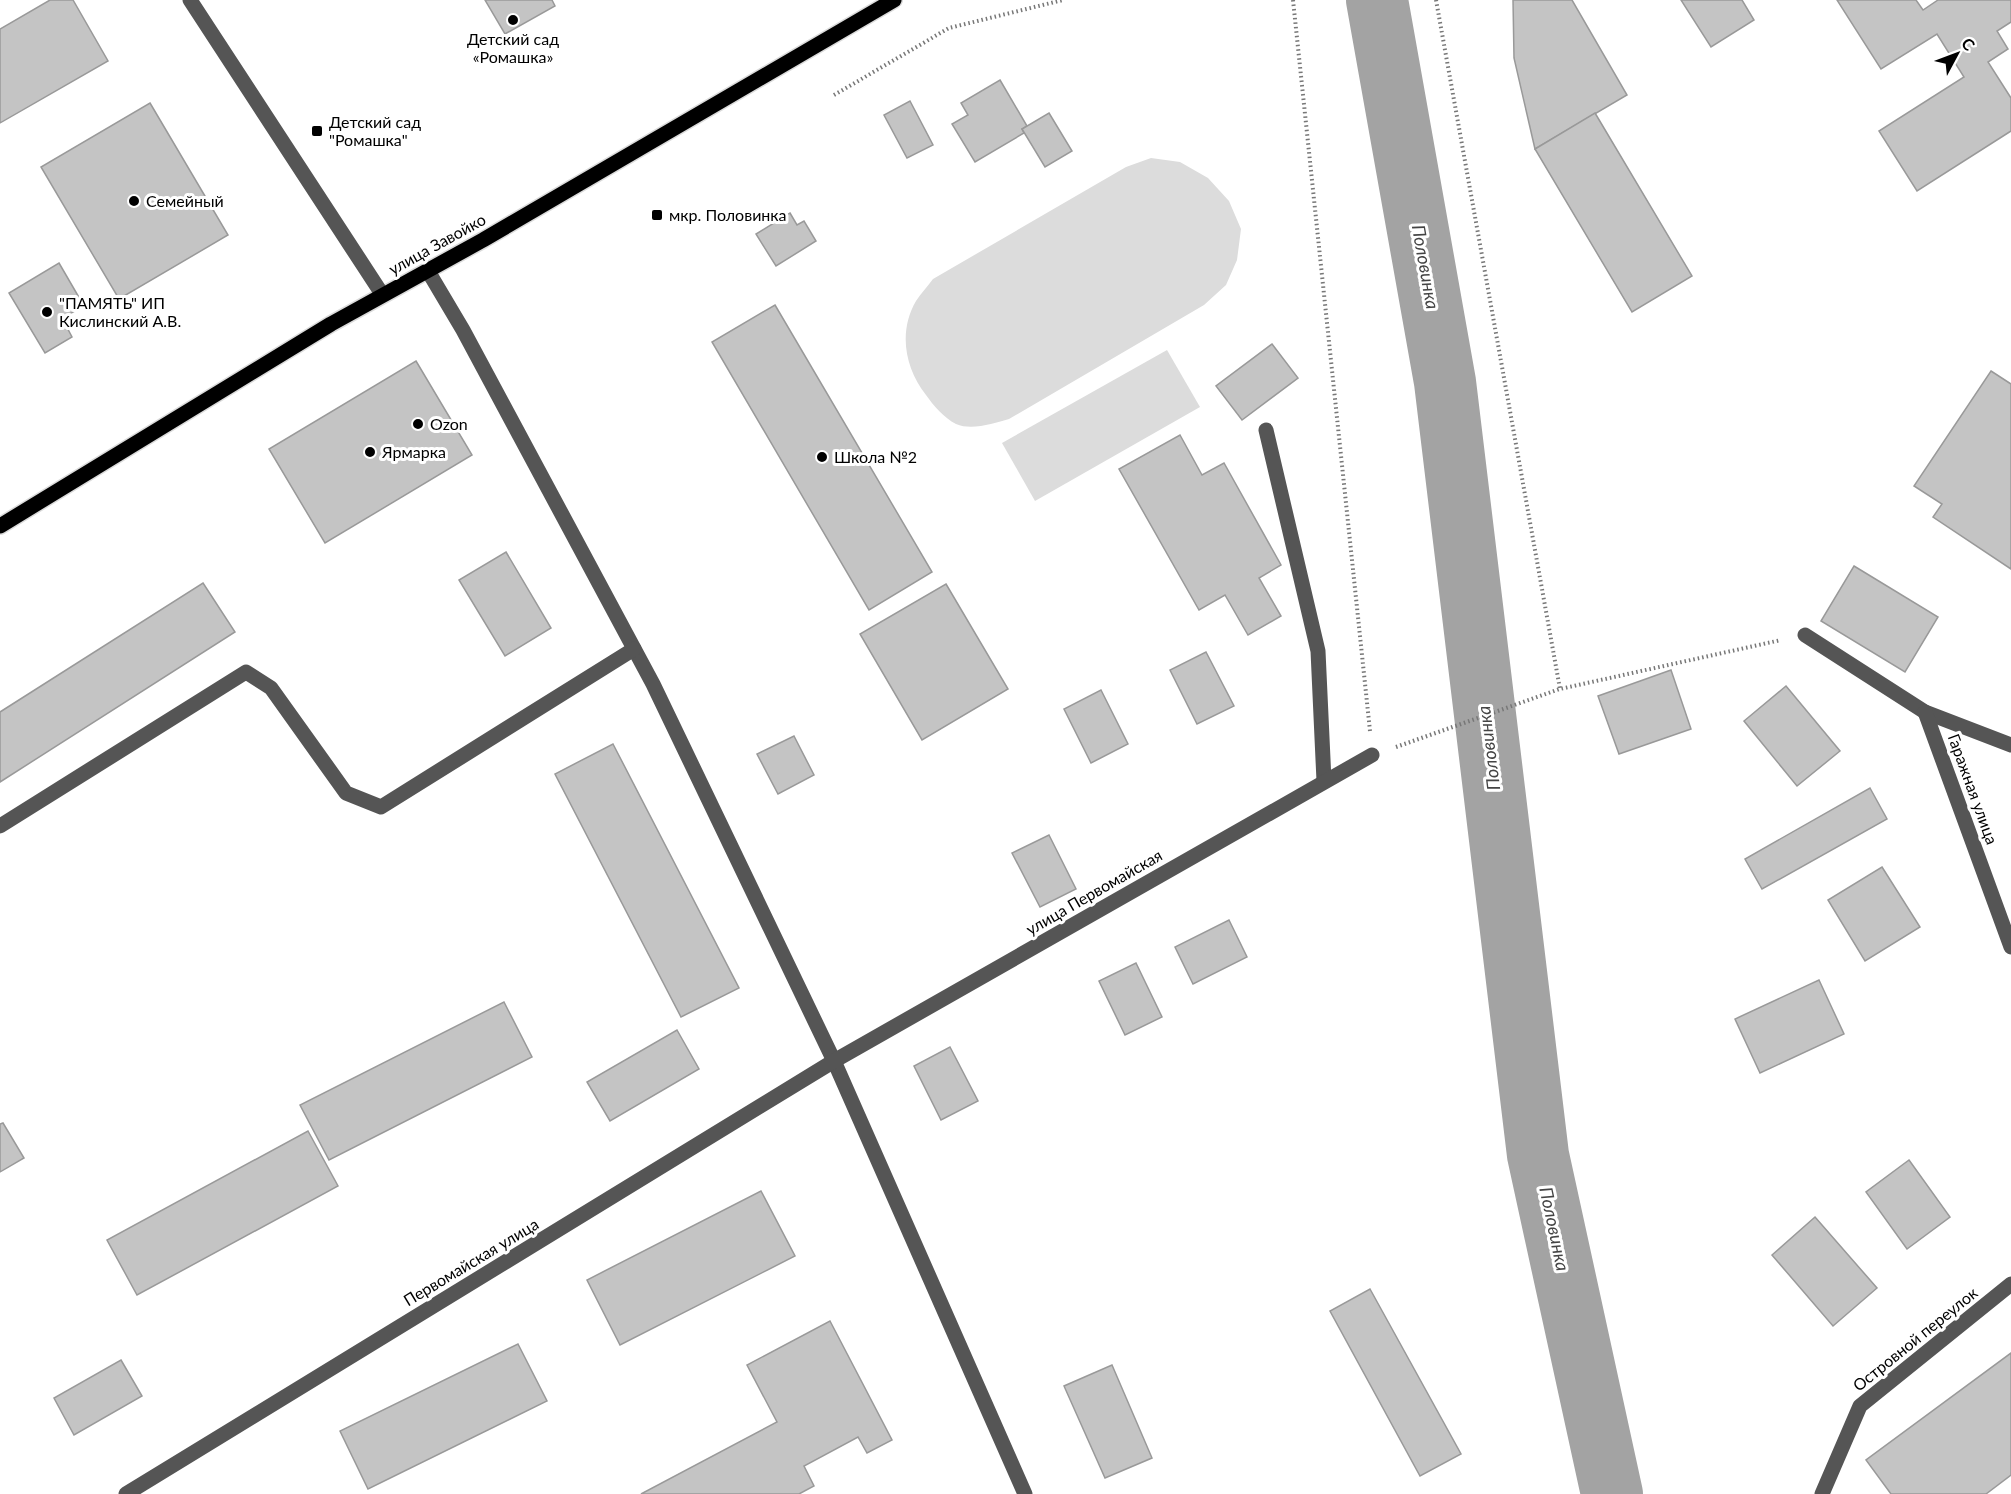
<svg xmlns="http://www.w3.org/2000/svg" width="2011" height="1494" font-family="Lato,sans-serif">
<style>
.green{fill:#dcdcdc}
.lines{fill:none;stroke-linecap:round;stroke-linejoin:round}
.river{stroke:#a3a3a3;stroke-width:62}
.building{fill:#c4c4c4;stroke:#999;stroke-width:1.5}
.major-casing{stroke:#dbdbdb;stroke-width:18}
.path{stroke:#777;stroke-width:4;stroke-dasharray:1.5 3;stroke-linecap:butt}
.minor{stroke:#555;stroke-width:15}
.major{stroke:#000;stroke-width:15}
.poi-dot{fill:#000;stroke:#fff;stroke-width:2}
.labels{text-anchor:middle;stroke-width:6;stroke-linejoin:round;paint-order:stroke}
.poi-label{font-size:16px;fill:#000;stroke:#fff;text-anchor:start}
.street-label{font-size:16px;fill:#000;stroke:#fff}
.water-label{font-size:18px;font-style:italic;fill:#444;stroke:#fff}
</style>
<rect width="100%" height="100%" fill="#fff"/>
<g class="green">
<path d="M1151 158 1180 162 1208 178 1229 201 1241 229 1237 260 1226 285 1204 305 1009 419C994 423 972 431 956 424 944 418 933 405 926 395 905 368 898 332 916 301 921 293 928 286 933 279L1126 167Z"/>
<polygon points="1167,350 1200,407 1035,501 1002,443"/>
</g>
<g class="lines">
<polyline class="river" points="1377,0 1445,382 1538,1155 1612,1494"/>
</g>
<g class="building">
<polygon points="50,0 73,0 108,61 0,123 0,29"/>
<polygon points="485,0 552,0 555,6 505,34"/>
<polygon points="1513,0 1572,0 1627,95 1535,149 1514,58"/>
<polygon points="1681,0 1742,0 1754,20 1711,47"/>
<polygon points="1837,0 1916,0 1923,10 1938,0 2011,0 2011,22 1997,31 2008,49 1988,62 2011,98 2011,131 1917,191 1879,131 1964,77 1937,34 1881,69"/>
<polygon points="1000,80 1027,126 1022,129 1024,133 975,162 952,124 968,115 961,103"/>
<polygon points="910,101 933,145 907,158 884,115"/>
<polygon points="150,103 228,235 119,299 41,167"/>
<polygon points="1049,113 1072,151 1045,167 1022,129"/>
<polygon points="1595,113 1692,276 1632,312 1535,149"/>
<polygon points="790,213 797,225 804,221 816,241 776,266 756,234"/>
<polygon points="59,263 84,306 62,318 72,337 45,353 9,293"/>
<polygon points="775,305 932,572 869,610 712,342"/>
<polygon points="1272,344 1298,378 1242,420 1216,386"/>
<polygon points="416,361 472,455 325,543 269,449"/>
<polygon points="1991,371 2011,384 2011,569 1933,517 1942,504 1914,486"/>
<polygon points="1180,435 1202,475 1224,463 1281,565 1259,578 1281,616 1248,635 1225,595 1199,610 1119,469"/>
<polygon points="506,552 551,628 505,656 459,580"/>
<polygon points="1854,566 1938,617 1905,672 1821,621"/>
<polygon points="203,583 235,632 0,782 0,712"/>
<polygon points="946,584 1008,689 922,740 860,634"/>
<polygon points="1206,652 1234,706 1197,724 1170,670"/>
<polygon points="1671,670 1691,729 1619,754 1598,696"/>
<polygon points="1786,686 1840,751 1797,786 1744,721"/>
<polygon points="1101,690 1128,744 1091,763 1064,709"/>
<polygon points="794,736 814,775 778,794 757,754"/>
<polygon points="613,744 739,988 681,1017 555,774"/>
<polygon points="1870,788 1887,819 1762,889 1745,859"/>
<polygon points="1049,835 1076,889 1040,907 1012,853"/>
<polygon points="1882,867 1920,927 1865,961 1828,900"/>
<polygon points="1229,920 1247,957 1193,984 1175,947"/>
<polygon points="1136,963 1162,1017 1125,1035 1099,981"/>
<polygon points="1819,980 1844,1034 1760,1073 1735,1019"/>
<polygon points="504,1002 532,1057 329,1160 300,1105"/>
<polygon points="677,1030 699,1069 610,1121 587,1082"/>
<polygon points="950,1047 978,1101 941,1120 914,1066"/>
<polygon points="3,1123 24,1158 0,1172 0,1124"/>
<polygon points="308,1131 338,1186 137,1295 107,1240"/>
<polygon points="1909,1160 1950,1217 1907,1249 1866,1192"/>
<polygon points="761,1191 795,1256 620,1345 587,1280"/>
<polygon points="1815,1217 1877,1288 1833,1326 1772,1255"/>
<polygon points="1370,1289 1461,1454 1420,1476 1330,1311"/>
<polygon points="830,1321 892,1440 867,1453 858,1437 804,1466 814,1486 799,1494 641,1494 777,1422 747,1365"/>
<polygon points="518,1344 547,1401 368,1489 340,1431"/>
<polygon points="2011,1353 2011,1475 1986,1494 1891,1494 1866,1460"/>
<polygon points="121,1360 142,1396 74,1435 54,1398"/>
<polygon points="1112,1365 1152,1458 1105,1478 1064,1386"/>
</g>
<g class="lines">
<defs>
<polyline id="major" points="0,526 331,324 483,240 894,0"/>
</defs>
<use href="#major" class="major-casing"/>
<g class="path">
<polyline points="1293,0 1370,731"/>
<polyline points="1436,0 1560,689"/>
<polyline points="834,95 949,28 1063,0"/>
<polyline points="1396,747 1560,689 1781,640"/>
</g>
<g class="minor">
<polyline points="190,0 382,294"/>
<polyline points="428,271 463,330 653,684 834,1061 1025,1494"/>
<polyline points="1266,430 1318,651 1324,781"/>
<polyline points="1805,635 1925,712 2011,745"/>
<polyline points="1925,712 2011,947"/>
<polyline points="0,826 246,672 271,688 346,793 381,807 634,649"/>
<polyline points="126,1494 834,1061 1372,755"/>
<polyline points="1822,1494 1860,1406 2011,1284"/>
</g>
<use href="#major" class="major"/>
</g>
<g class="poi-dot">
<circle cx="513" cy="20" r="6"/>
<rect x="311" y="125" width="12" height="12" rx="3"/>
<circle cx="134" cy="201" r="6"/>
<rect x="651" y="209" width="12" height="12" rx="3"/>
<circle cx="47" cy="312" r="6"/>
<circle cx="418" cy="424" r="6"/>
<circle cx="370" cy="452" r="6"/>
<circle cx="822" cy="457" r="6"/>
</g>
<g class="labels">
<g class="poi-label">
<text x="513" y="45" text-anchor="middle">Детский сад<tspan x="513" dy="18">«Ромашка»</tspan></text>
<text x="329" y="128">Детский сад<tspan x="329" dy="18">"Ромашка"</tspan></text>
<text x="146" y="207">Семейный</text>
<text x="669" y="221">мкр. Половинка</text>
<text x="59" y="309">"ПАМЯТЬ" ИП<tspan x="59" dy="18">Кислинский А.В.</tspan></text>
<text x="430" y="430">Ozon</text>
<text x="382" y="458">Ярмарка</text>
<text x="834" y="463">Школа №2</text>
</g>
<g class="street-label">
<text transform="translate(437 244) rotate(-29)" y="6">улица Завойко</text>
<text transform="translate(1973 789) rotate(70)" y="6">Гаражная улица</text>
<text transform="translate(1094 892) rotate(-30)" y="6">улица Первомайская</text>
<text transform="translate(471 1262) rotate(-31)" y="6">Первомайская улица</text>
<text transform="translate(1915 1339) rotate(-39)" y="6">Островной переулок</text>
</g>
<g class="water-label">
<text transform="translate(1425 267) rotate(80)" y="6">Половинка</text>
<text transform="translate(1489 748) rotate(-97)" y="6">Половинка</text>
<text transform="translate(1554 1229) rotate(78)" y="6">Половинка</text>
</g>
</g>
<g transform="translate(1957 54) rotate(49)" stroke="#ffffff" stroke-width="4.5" paint-order="stroke">
<path d="M0-4.5L10 22L0 15L-10 22Z" fill="#000000"/>
<text y="-9" font-size="16" font-weight="bold" text-anchor="middle" fill="#000000">С</text>
</g>
</svg>
